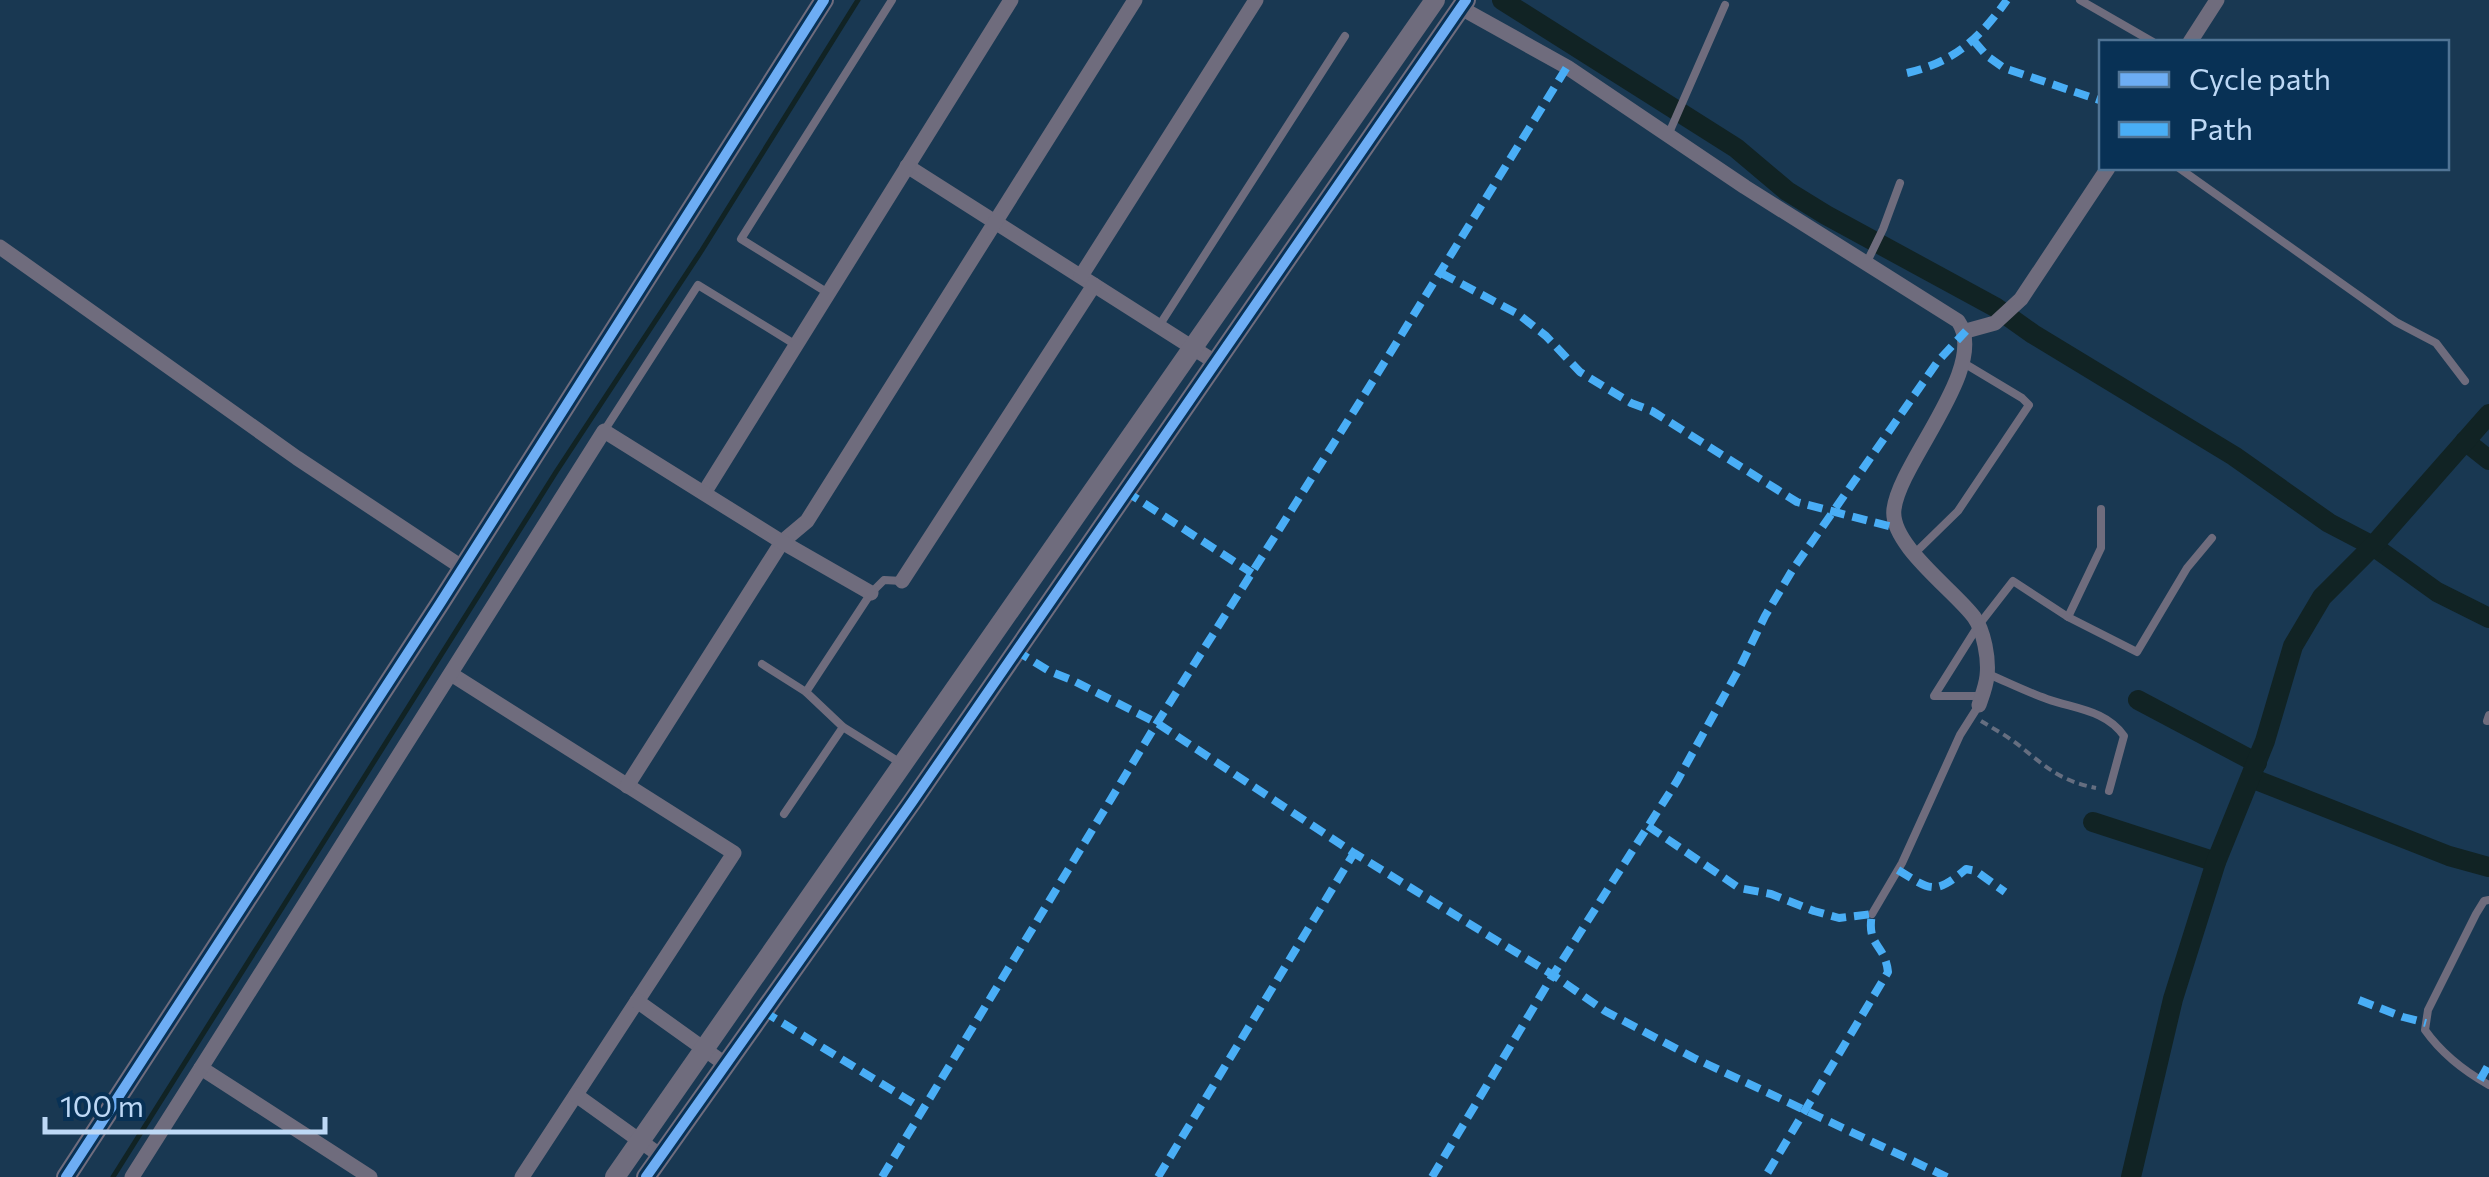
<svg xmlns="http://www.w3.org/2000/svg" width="2489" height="1177" font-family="Commissioner,sans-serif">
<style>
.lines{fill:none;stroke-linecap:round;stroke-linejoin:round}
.stream{stroke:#112324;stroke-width:5}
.canal{stroke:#112324;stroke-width:20}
.path{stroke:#656e80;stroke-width:4;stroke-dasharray:8 5;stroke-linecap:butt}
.service{stroke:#6f6c7d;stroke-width:8}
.minor{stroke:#6f6c7d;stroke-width:15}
.tertiary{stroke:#6f6c7d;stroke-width:20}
.quiet{stroke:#49aef6;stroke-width:8;stroke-dasharray:15 8;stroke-linecap:butt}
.cycleway-casing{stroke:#083155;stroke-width:16}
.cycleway{stroke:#6dadf4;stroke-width:10}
</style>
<rect width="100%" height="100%" fill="#193852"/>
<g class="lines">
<polyline class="stream" points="113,1177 556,472 702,250 858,0"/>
<g class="canal">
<polyline points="1502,0 1736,148 1787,191 1826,215 1995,307 2033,334 2234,456 2329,523 2373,546 2437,592 2489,618"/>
<polyline points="2465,441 2489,460"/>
<polyline points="2138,700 2257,763"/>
<polyline points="2251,778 2449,856 2489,867"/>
<polyline points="2093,822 2216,862"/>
<polyline points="2131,1177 2173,999 2216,862 2265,741 2293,646 2322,597 2373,546 2489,414"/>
</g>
<path class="path" d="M1981 721C1994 729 2009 737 2021 747 2047 768 2061 781 2096 788"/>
<g class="service">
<polyline points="2080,0 2153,42"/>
<polyline points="1669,133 1725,5"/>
<polyline points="2179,168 2396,322 2436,343 2465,381"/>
<polyline points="1867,262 1883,229 1900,183"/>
<polyline points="828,293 741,239 892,0"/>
<polyline points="1159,326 1345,36"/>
<polyline points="604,431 698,285 796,345"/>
<polyline points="1915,553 1958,511 2029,405 2022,398 1962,362"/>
<polyline points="2068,617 2101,548 2101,509"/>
<polyline points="762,664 806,692 843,727 899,762"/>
<path d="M1988 674C2007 682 2027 692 2047 699 2075 709 2106 710 2124 736L2109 791"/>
<polyline points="806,692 871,593 884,580 902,581"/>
<polyline points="1982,696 1934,696 1978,626 2013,581 2068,617 2137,652 2187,568 2212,538"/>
<polyline points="2487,721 2489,715"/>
<polyline points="784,814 843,727"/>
<path d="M2489 900 2484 901 2476 914 2428 1010 2425 1030C2442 1054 2464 1071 2489 1085"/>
<polyline points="1872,914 1902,863 1960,735 1979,705"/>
</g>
<g class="minor">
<path d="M1461 8 1567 67 1745 187 1958 321C1990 366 1900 461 1894 509 1889 544 1954 590 1974 617 1984 631 1989 659 1987 676 1986 686 1982 696 1979 705"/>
<polyline points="2190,42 2217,0"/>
<polyline points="907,166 1215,362"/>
<polyline points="0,247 297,458 463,568"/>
<polyline points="1081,276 1256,0"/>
<polyline points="1966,331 1995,323 2021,299 2108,168"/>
<polyline points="704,493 1011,0"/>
<polyline points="902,581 1094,285"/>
<polyline points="451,674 734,853 522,1177"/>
<polyline points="627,786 782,542 807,521 1135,0"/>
<polyline points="637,1001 725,1064"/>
<polyline points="201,1068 370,1177"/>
<polyline points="576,1095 661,1156"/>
<polyline points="132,1177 604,431 782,542 871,593"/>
</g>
<g class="tertiary">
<polyline points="66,1177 441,602 824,0"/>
<polyline points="615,1177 1435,0"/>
<polyline points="646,1177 912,802 1466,0"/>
</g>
<g class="quiet">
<polyline points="1974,41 1987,56 2004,68 2102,101"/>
<path d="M1907 73C1954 62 1979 39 2007 0"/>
<polyline points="1441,273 1518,314 1546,336 1580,372 1631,403 1652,411 1797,502 1896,528"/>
<polyline points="1125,491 1252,573"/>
<polyline points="1015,650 1049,671 1072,680 1157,723 1354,853 1553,975 1605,1011 1694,1058 1947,1177"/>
<path d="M1648 826 1739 888 1771 894 1814 911 1839 918 1872 914C1866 947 1885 943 1888 972L1765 1177"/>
<path d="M1898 870C1931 890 1934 896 1966 869L1976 871 2005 892"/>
<polyline points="2359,1000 2403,1017 2426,1023"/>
<polyline points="763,1011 923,1109"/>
<polyline points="2480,1080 2489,1064"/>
<polyline points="882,1177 1157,723 1366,392 1567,67"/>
<polyline points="1158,1177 1354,853"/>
<polyline points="1432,1177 1553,975 1677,781 1740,667 1765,616 1793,569 1938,361 1966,331"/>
</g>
<defs>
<g id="cycleway">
<polyline points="66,1177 441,602 824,0"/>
<polyline points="646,1177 912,802 1466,0"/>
</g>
</defs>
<use href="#cycleway" class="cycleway-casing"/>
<use href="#cycleway" class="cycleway"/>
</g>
<rect x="2099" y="40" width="350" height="130" fill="#083155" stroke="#507495" stroke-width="2.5"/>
<rect x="2119" y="72" width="50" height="15" fill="#6dadf4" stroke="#507495" stroke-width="2.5"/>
<text x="2189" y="90" font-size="30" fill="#bdd8f5">Cycle path</text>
<rect x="2119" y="122" width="50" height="15" fill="#49aef6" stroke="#507495" stroke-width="2.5"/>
<text x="2189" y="140" font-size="30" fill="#bdd8f5">Path</text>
<path d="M45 1117v15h280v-15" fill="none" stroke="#bdd8f5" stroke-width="5"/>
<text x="60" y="1117" font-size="30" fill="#bdd8f5" stroke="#083155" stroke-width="8" paint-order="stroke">100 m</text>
</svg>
